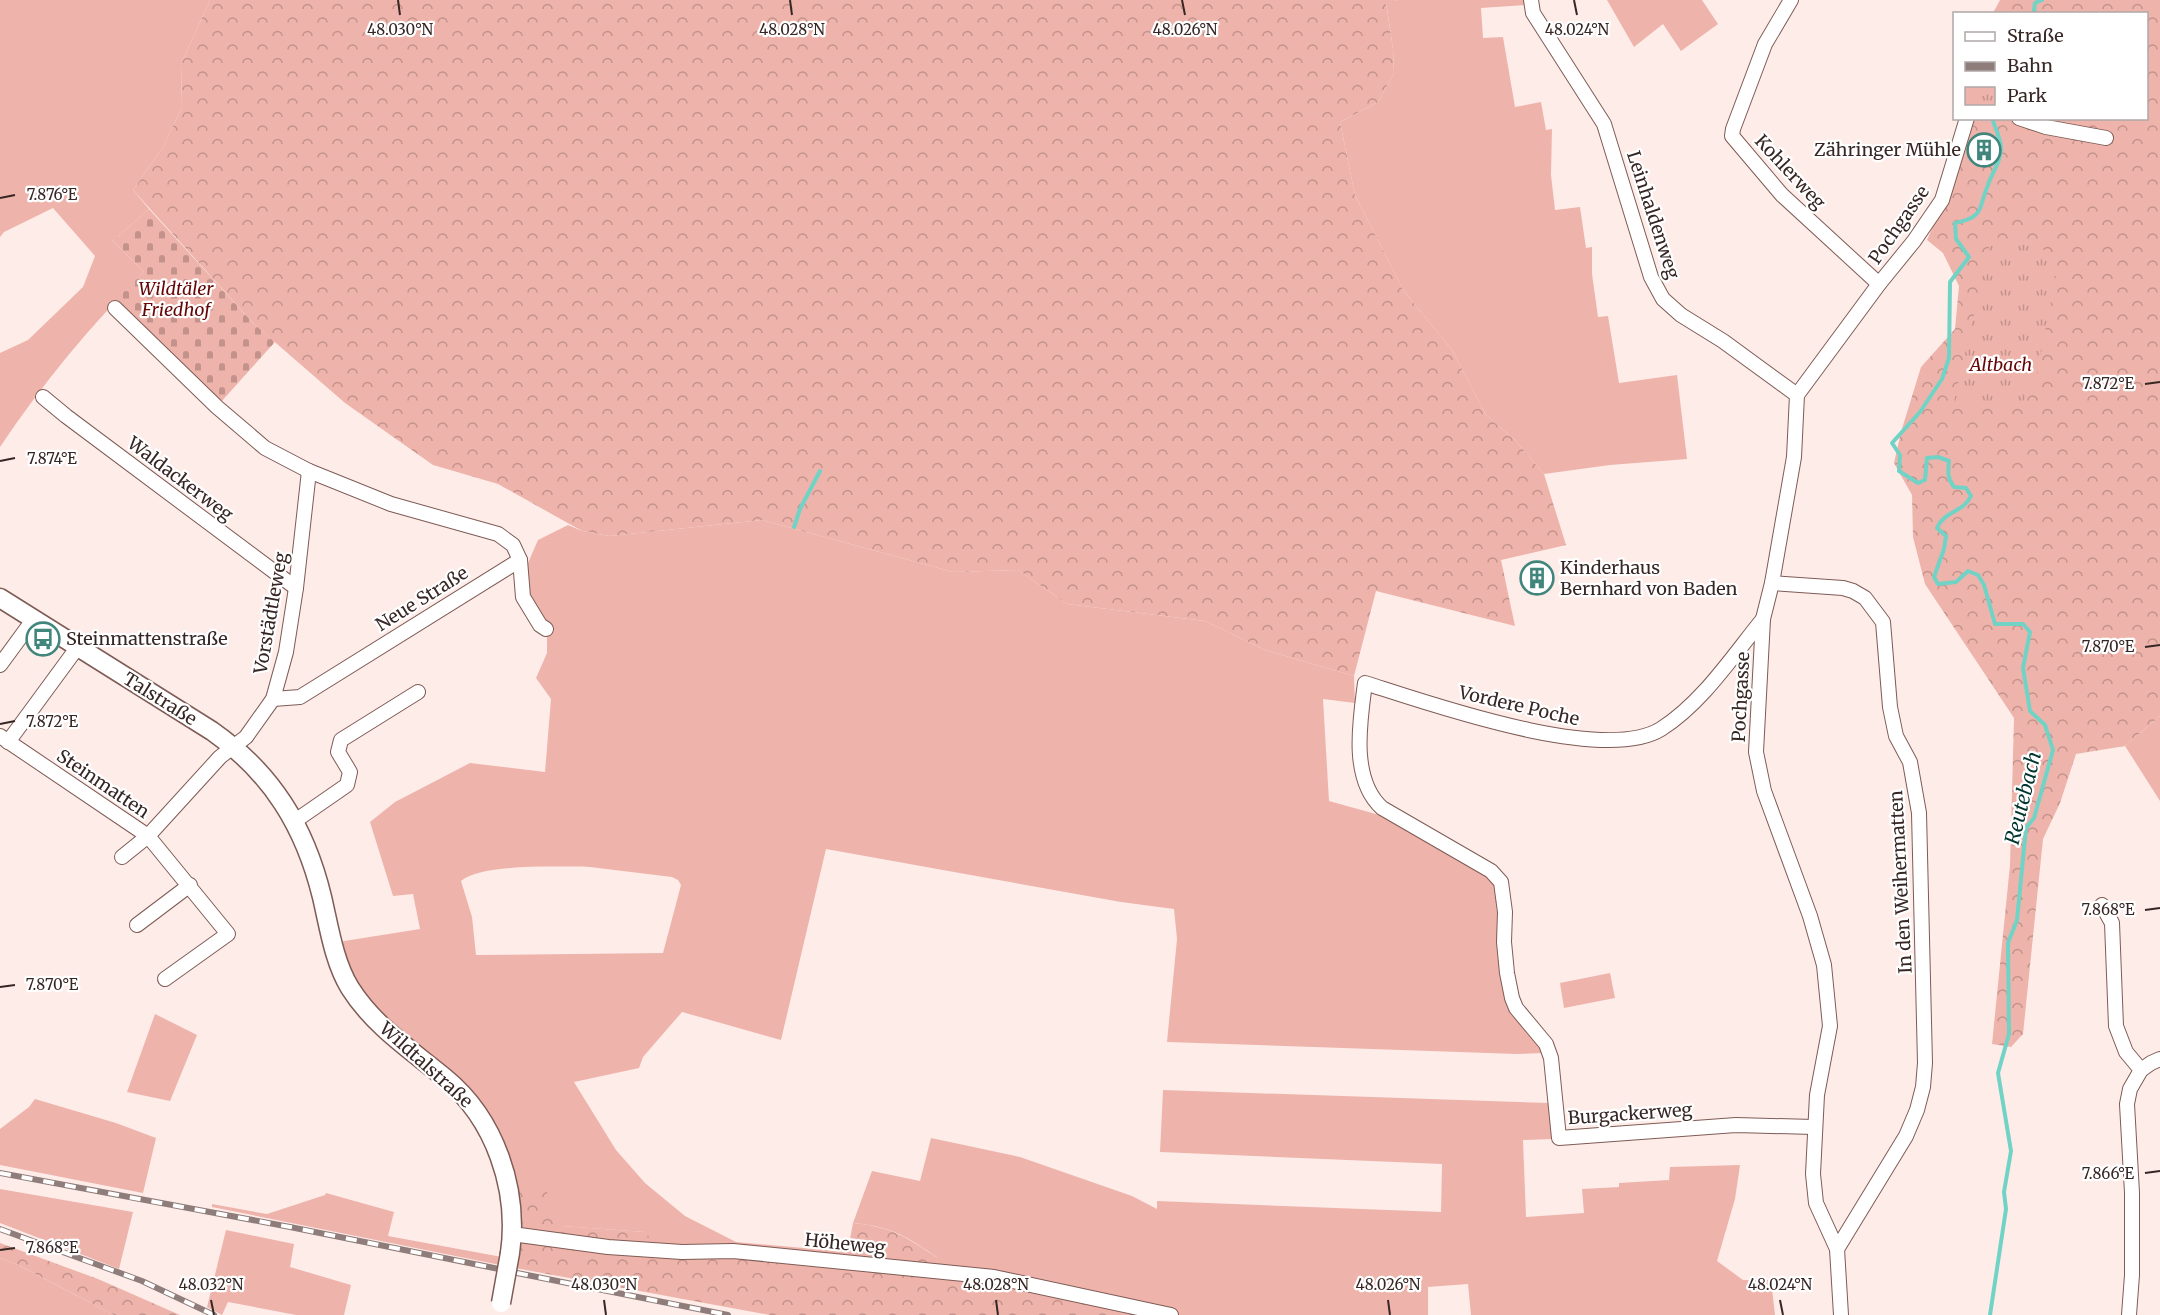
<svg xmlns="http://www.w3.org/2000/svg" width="2160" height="1315" font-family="Merriweather,serif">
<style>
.green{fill:#eeb4ab;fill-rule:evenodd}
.forest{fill:url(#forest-crowns)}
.cemetery{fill:url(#cemetery-stones)}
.park{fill:url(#park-tufts)}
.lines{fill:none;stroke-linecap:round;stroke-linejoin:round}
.stream{stroke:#70d3c6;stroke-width:4}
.minor-casing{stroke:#7f5b55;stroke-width:16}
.tertiary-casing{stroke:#7f5b55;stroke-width:21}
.minor{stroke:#fff;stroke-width:14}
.tertiary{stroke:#fff;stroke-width:18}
.rail-casing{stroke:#8e7d7a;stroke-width:6}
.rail{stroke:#fff;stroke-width:4;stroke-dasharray:11;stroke-linecap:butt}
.tertiary-bridge-casing{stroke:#7f5b55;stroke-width:21;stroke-linecap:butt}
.tertiary-bridge{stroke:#fff;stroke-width:18}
.ticks{fill:none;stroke:#362624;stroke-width:2}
.labels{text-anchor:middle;stroke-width:4.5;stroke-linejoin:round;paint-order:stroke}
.poi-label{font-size:18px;fill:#362624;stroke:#fff;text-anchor:start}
.street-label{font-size:18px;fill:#362624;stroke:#fff}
.park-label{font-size:18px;font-style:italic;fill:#660707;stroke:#fff}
.water-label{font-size:20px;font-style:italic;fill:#03352f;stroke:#fff}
.ticks-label{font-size:15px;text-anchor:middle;fill:#362624;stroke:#fff;stroke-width:4.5;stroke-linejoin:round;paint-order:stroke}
</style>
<defs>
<pattern id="forest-crowns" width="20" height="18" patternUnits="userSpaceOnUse" patternTransform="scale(1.5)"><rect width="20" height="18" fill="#eeb4ab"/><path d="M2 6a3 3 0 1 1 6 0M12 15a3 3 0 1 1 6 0" fill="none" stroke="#c2928b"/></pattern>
<pattern id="cemetery-stones" width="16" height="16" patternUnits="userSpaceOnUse" patternTransform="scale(1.5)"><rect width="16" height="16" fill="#eeb4ab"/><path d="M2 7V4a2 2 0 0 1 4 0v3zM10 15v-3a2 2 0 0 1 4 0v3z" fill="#c2928b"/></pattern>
<pattern id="park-tufts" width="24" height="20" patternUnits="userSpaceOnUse" patternTransform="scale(1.5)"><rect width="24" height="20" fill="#eeb4ab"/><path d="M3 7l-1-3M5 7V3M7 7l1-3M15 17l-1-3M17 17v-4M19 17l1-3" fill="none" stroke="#c2928b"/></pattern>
</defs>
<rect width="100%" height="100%" fill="#feece9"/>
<g class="green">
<path d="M0 0H210L181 64 182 107 163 147 133 190 149 209 113 241 144 272C90 326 43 383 0 447V353L28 340 83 287 95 256 53 208 4 232 0 237Z"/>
<polygon points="1399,0 1526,0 1526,5 1481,8 1483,38 1503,37 1515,107 1541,102 1546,130 1552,129 1551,175 1555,210 1580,207 1586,248 1592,247 1592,274 1598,317 1608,316 1619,383 1677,375 1687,459 1610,465 1544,474 1515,440 1486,415 1452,350 1403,290 1355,195 1340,122 1378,102 1394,73 1393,49 1386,2"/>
<polygon points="1607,0 1702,0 1718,24 1681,51 1663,24 1634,47"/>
<path d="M762 520 953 572 1018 570 1067 604 1205 621 1265 650 1354 676 1355 703 1323 699 1329 801 1383 816 1495 882 1501 973 1510 1012 1544 1053 1517 1054 1167 1042 1177 939 1174 909 1121 902 826 849 781 1040 682 1012 643 1057 639 1068 574 1082 616 1150 645 1183 685 1216 736 1242 848 1252 845 1267 650 1254 645 1232 561 1226 506 1229 501 1192 487 1145 462 1104 441 1084 401 1052 353 979 338 942 420 929 413 894 393 896 370 822 395 802 470 763 545 772 551 699 536 678 547 653V626L526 593 528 563 538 540 568 525 582 531 610 536ZM590 867 672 877 678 880 681 885 663 953 476 955 472 917 461 881C483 863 560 867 590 867Z"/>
<polygon points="2160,716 2160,801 2125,746"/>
<polygon points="1610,973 1615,998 1564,1008 1560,983"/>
<polygon points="155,1014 197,1035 170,1101 127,1092"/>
<path d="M1163 1090 1549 1103 1553 1139 1523 1140 1526 1217 1584 1213 1582 1189 1619 1187V1183L1669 1180 1670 1167 1740 1165 1735 1199 1717 1261 1743 1280H1771L1775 1315H1471L1468 1284 1428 1287V1315H1147L937 1278 938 1258C906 1236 893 1227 853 1223L872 1171 920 1181 931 1138 1020 1157 1132 1196 1157 1209V1201L1441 1212 1442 1164 1160 1152Z"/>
<polygon points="35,1099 116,1123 156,1138 143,1193 0,1165 0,1129 29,1107"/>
<polygon points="0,1189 133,1212 119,1269 0,1223"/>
<polygon points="326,1193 394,1212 388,1236 502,1257 500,1265 212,1207 212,1204 267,1214 325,1195"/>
<polygon points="226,1230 294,1244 290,1267 351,1285 344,1315 296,1315 228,1302 222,1315 207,1307"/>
<polygon points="0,1258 18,1265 114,1315 0,1315"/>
</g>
<g class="forest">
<polygon points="210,0 1399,0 1386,3 1393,49 1394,73 1378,102 1340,122 1355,195 1403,290 1452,350 1486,415 1515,440 1544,474 1566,545 1501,560 1515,626 1376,591 1354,676 1265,650 1205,621 1067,604 1018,570 953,572 762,520 610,536 582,531 498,484 433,465 345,403 254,324 133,190 163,147 182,107 181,64"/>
<polygon points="2000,0 2160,0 2160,716 2125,746 2076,754 2060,803 2043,839 2023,1034 2011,1047 1992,1044 2010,865 2014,718 1925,584 1913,537 1912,495 1894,463 1901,432 1921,367 1955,329 1959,286 1943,253 1927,240 1949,190 1971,119 2146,118 2146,14 1993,13"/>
<path d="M516 1190H546L562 1226 645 1232 651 1239 650 1253 731 1255 845 1266 853 1223C893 1227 906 1237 938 1258L937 1277 993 1284 1147 1315H770L515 1268Z"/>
<polygon points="0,1243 98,1279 180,1315 114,1315 18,1265 0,1258"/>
</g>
<polygon class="cemetery" points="149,209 254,324 275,342 221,402 116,299 144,272 113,241"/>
<polygon class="park" points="1992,236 2048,251 2056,275 2035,384 2022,403 1954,402"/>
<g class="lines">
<g class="stream">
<polyline points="2036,14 2034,10 2035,3 2042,0"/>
<polyline points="794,527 800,509 820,471"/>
<path d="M1990 1315 2006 1209 2004 1192 2011 1151 1998 1073 2009 1034 2008 943 2017 920 2026 828 2034 818 2053 750 2045 725 2030 711 2023 668 2030 632 2023 624H1995L1984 585 1978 575 1968 571 1956 582 1938 584 1934 577 1944 549 1946 536 1937 528C1945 510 1963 513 1971 496L1966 488 1954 487C1947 478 1948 472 1949 461L1938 457 1927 458 1925 480 1918 483 1899 471 1900 455 1892 443 1920 412 1942 379 1949 358 1950 282 1969 257 1956 239 1955 223C1986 217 1978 207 1988 185 1992 173 2000 163 2001 150 2002 141 1995 128 1992 118"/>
</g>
<defs>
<g id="minor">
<polyline points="1531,0 1533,13 1604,124 1651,277 1663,299 1681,315 1723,341 1797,395"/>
<polyline points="1791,0 1765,44 1733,129 1732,136 1782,195 1879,284"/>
<polyline points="2019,118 2046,127 2106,138"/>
<polyline points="115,308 217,407 265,448 309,471 391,504 498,534 513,545 520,560 523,597 540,625 546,629"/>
<polyline points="43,397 66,416 296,588"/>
<polyline points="1772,583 1843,588 1853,591 1865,598 1883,622 1890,707 1896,736 1910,762 1919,813 1925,1063 1923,1087 1917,1110 1906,1136 1837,1249"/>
<path d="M1763 619C1732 657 1702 703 1661 729 1603 765 1428 703 1365 683 1360 721 1350 779 1382 808L1491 871 1501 882 1505 912 1504 942 1507 973 1512 998 1516 1008 1546 1044 1551 1058 1559 1138 1736 1125 1814 1127"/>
<polyline points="0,665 33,620"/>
<polyline points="273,699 300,697 520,560"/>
<polyline points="0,736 148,836 220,757 246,737 273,699 286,652 296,588 309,471"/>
<polyline points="8,742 77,648"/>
<polyline points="295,821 347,785 350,772 338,752 341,740 418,692"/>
<polyline points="122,857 148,836 228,934 165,979"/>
<polyline points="2102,905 2112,923 2116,1026 2126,1052 2141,1070 2130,1089 2127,1104 2132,1193 2132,1275 2129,1315"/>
<polyline points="137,925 190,885"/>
<polyline points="2141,1070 2151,1063 2160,1059"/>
<polyline points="512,1234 608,1247 682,1252 733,1251 994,1277 1171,1315"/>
<polyline points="1841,1315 1837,1249 1816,1203 1813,1174 1817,1095 1830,1026 1824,965 1810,916 1764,791 1756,752 1763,619 1772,583 1794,457 1797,395 1879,284 1914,241 1942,200 1967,118"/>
</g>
<path id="tertiary" d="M0 598 212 731C272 773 305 827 322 897 329 927 334 962 350 988 374 1026 411 1050 445 1078 495 1119 519 1189 510 1253"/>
</defs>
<use href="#minor" class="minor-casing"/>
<use href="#tertiary" class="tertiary-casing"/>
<use href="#minor" class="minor"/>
<use href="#tertiary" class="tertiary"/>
<defs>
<g id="rail">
<polyline points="0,1173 290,1227 499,1269"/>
<polyline points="0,1229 142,1281 214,1315"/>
<polyline points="517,1273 728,1315"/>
</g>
</defs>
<use href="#rail" class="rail-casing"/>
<use href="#rail" class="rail"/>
<defs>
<polyline id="tertiary-bridge" points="501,1303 510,1253"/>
</defs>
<use href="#tertiary-bridge" class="tertiary-bridge-casing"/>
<use href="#tertiary-bridge" class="tertiary-bridge"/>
</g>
<path class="ticks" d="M398 0 400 15M790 0 792 15M1182 0 1185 15M1574 0 1577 15M0 198 15 195M2145 384 2160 382M0 461 15 458M2145 647 2160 645M0 724 15 721M2145 910 2160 908M0 987 15 985M2145 1173 2160 1171M0 1250 15 1248M211 1300 214 1315M604 1300 606 1315M996 1300 998 1315M1388 1300 1390 1315M1780 1300 1783 1315"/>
<defs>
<symbol id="building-ring" viewBox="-11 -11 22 22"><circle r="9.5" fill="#fff" stroke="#41867d" stroke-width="1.5"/><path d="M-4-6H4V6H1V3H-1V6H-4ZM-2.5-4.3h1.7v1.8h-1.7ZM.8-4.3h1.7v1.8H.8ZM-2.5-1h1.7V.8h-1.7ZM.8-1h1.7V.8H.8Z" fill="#41867d"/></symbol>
<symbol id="bus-ring" viewBox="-11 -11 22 22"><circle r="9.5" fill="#fff" stroke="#41867d" stroke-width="1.5"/><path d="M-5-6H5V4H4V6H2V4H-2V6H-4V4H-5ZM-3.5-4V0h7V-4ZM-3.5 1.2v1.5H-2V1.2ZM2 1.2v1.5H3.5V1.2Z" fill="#41867d"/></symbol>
</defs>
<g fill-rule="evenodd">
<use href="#building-ring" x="1965" y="131" width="38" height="38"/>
<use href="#building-ring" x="1518" y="559" width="38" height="38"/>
<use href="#bus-ring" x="24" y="620" width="38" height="38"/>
</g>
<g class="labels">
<g class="poi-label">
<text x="1961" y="156" text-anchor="end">Zähringer Mühle</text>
<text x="1560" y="574">Kinderhaus<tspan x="1560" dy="21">Bernhard von Baden</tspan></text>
<text x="66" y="645">Steinmattenstraße</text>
</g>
<g class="street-label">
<text transform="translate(1790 172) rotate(47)" y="6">Kohlerweg</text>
<text transform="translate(1653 215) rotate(72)" y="6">Leinhaldenweg</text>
<text transform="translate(1899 225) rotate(-55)" y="6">Pochgasse</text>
<text transform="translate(180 479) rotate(37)" y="6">Waldackerweg</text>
<text transform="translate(422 599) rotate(-32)" y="6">Neue Straße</text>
<text transform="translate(271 613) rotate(-80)" y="6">Vorstädtleweg</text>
<text transform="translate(1741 697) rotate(-87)" y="6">Pochgasse</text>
<text transform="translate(160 699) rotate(32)" y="6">Talstraße</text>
<text transform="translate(1519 706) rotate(13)" y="6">Vordere Poche</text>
<text transform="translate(103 784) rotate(34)" y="6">Steinmatten</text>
<text transform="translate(1901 882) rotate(-93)" y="6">In den Weihermatten</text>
<text transform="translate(426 1065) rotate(42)" y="6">Wildtalstraße</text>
<text transform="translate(1630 1114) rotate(-4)" y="6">Burgackerweg</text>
<text transform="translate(845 1244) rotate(6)" y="6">Höheweg</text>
</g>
<g class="park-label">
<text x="176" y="295">Wildtäler<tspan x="176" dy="21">Friedhof</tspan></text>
<text x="2001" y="371">Altbach</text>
</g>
<g class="water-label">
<text transform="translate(2023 798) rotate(-76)" y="7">Reutebach</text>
</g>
</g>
<g class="ticks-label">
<text x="400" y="35">48.030°N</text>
<text x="792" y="35">48.028°N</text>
<text x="1185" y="35">48.026°N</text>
<text x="1577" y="35">48.024°N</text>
<text x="52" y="200">7.876°E</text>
<text x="2108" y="389">7.872°E</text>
<text x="52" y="464">7.874°E</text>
<text x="2108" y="652">7.870°E</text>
<text x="52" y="727">7.872°E</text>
<text x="2108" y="915">7.868°E</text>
<text x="52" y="990">7.870°E</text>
<text x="2108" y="1179">7.866°E</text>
<text x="52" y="1253">7.868°E</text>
<text x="211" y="1290">48.032°N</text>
<text x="604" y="1290">48.030°N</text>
<text x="996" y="1290">48.028°N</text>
<text x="1388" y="1290">48.026°N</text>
<text x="1780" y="1290">48.024°N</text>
</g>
<rect x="1953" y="12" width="195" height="108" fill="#ffffff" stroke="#afa8a7" stroke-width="1.5"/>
<rect x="1965" y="32" width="30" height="9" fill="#ffffff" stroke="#afa8a7" stroke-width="1.5"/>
<text x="2007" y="42" font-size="18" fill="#362624">Straße</text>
<rect x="1965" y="62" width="30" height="9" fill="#8e7d7a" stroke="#afa8a7" stroke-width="1.5"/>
<text x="2007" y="72" font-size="18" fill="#362624">Bahn</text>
<rect x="1965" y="87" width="30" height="18" fill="url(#park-tufts)" stroke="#afa8a7" stroke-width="1.5"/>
<text x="2007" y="102" font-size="18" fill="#362624">Park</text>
</svg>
